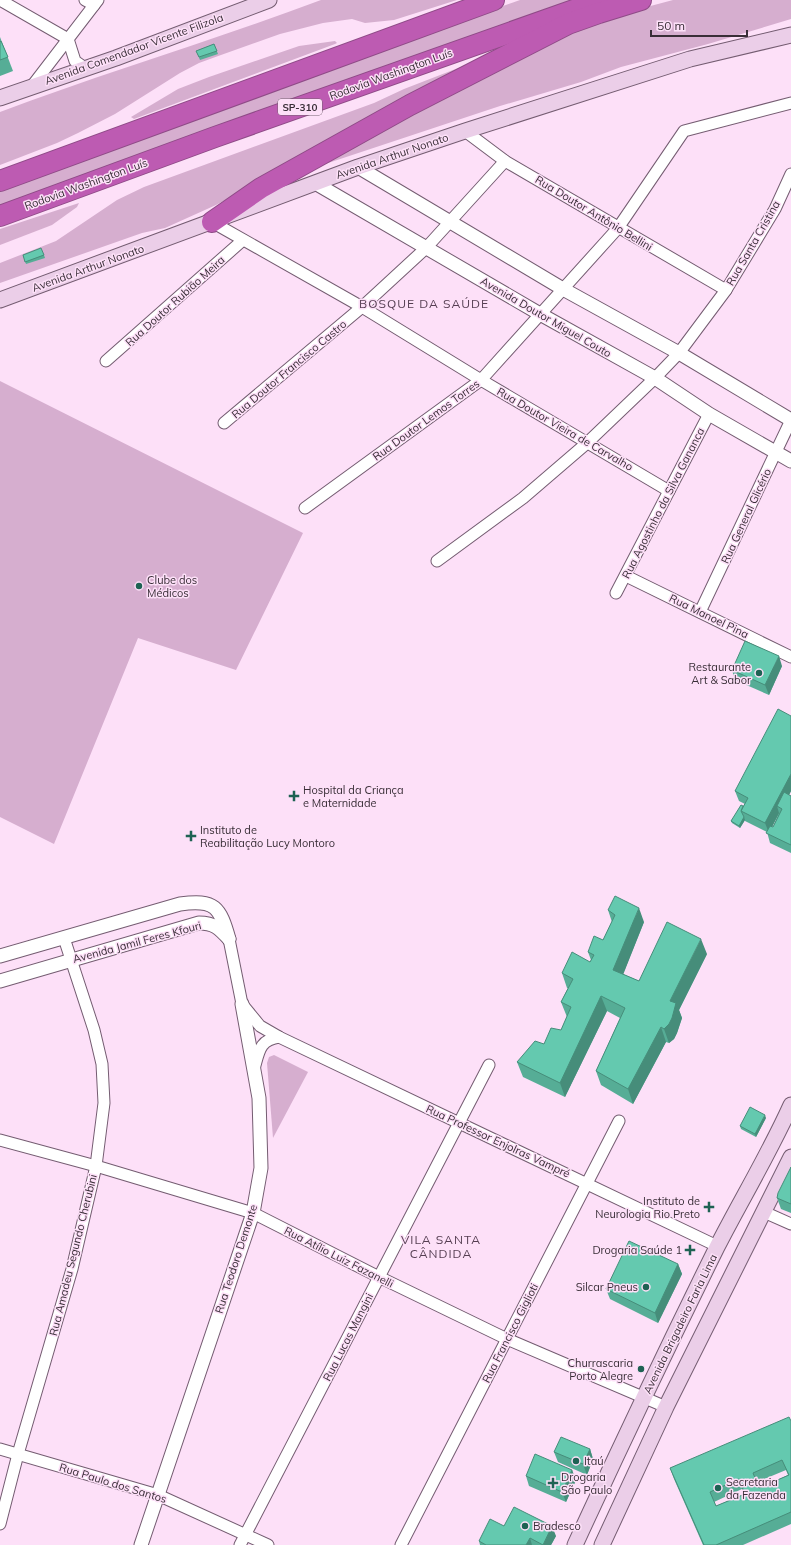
<svg xmlns="http://www.w3.org/2000/svg" width="791" height="1545" font-family="Mulish,sans-serif">
<style>
.green{fill:#d6aecf}
.lines{fill:none;stroke-linecap:round;stroke-linejoin:round}
.minor-casing{stroke:#745c71;stroke-width:13}
.tertiary-casing{stroke:#745c71;stroke-width:15}
.secondary-casing{stroke:#745c71;stroke-width:17}
.motorway-casing{stroke:#8f4b87;stroke-width:22}
.minor{stroke:#fff;stroke-width:11}
.tertiary{stroke:#fff;stroke-width:13}
.secondary{stroke:#ebcee8;stroke-width:15}
.motorway{stroke:#bd5bb2;stroke-width:20}
.wall{fill:#56ad96;fill-rule:evenodd}
.shaded-wall{fill:#468d7a}
.building{fill:#64c9af;stroke:#468d7a;fill-rule:evenodd}
.poi-dot{fill:#1e6253;stroke:#fde0f8;stroke-width:1.5}
.labels{text-anchor:middle;stroke-width:3;stroke-linejoin:round;paint-order:stroke}
.shield{fill:#fde0f8;stroke:#746371;stroke-width:1}
.shield-label{font-size:10px;font-weight:bold;fill:#392e37}
.street-label{font-size:11px;fill:#392e37;stroke:#fde0f8}
.poi-label{font-size:11px;fill:#392e37;stroke:#fde0f8;text-anchor:start}
.neighbourhood-label{font-size:12px;letter-spacing:1px;fill:#553e52;stroke:#fde0f8}
</style>
<rect width="100%" height="100%" fill="#fde0f8"/>
<g class="green">
<path d="M321 0H457L394 20 365 23 352 19 323 23 280 34 221 55 199 63 180 73 115 114 78 133 57 143 0 165V112C106 72 215 40 321 0Z"/>
<polygon points="520,0 575,0 0,206 0,187"/>
<polygon points="673,0 791,0 791,19 708,44 621,67 581,82 500,106 310,169 319,163 572,32 628,12"/>
<polygon points="335,41 337,43 335,44 134,119 131,117 178,89 209,77 299,46"/>
<polygon points="484,58 468,69 216,205 165,228 142,233 0,283 0,263 56,241 117,200 144,187 374,103 404,89"/>
<polygon points="79,203 77,207 52,225 0,245 0,229"/>
<polygon points="0,381 303,533 236,670 138,638 54,844 0,817"/>
<polygon points="274,1055 308,1072 273,1138 267,1063 269,1057"/>
</g>
<g class="lines">
<defs>
<g id="minor">
<polyline points="0,0 68,39"/>
<polyline points="85,0 94,5"/>
<polyline points="68,39 75,61 85,68"/>
<polyline points="32,86 98,0"/>
<polyline points="465,131 505,161 726,290"/>
<polyline points="212,222 362,307 481,380 669,491"/>
<polyline points="106,361 243,240"/>
<polyline points="224,423 362,307 426,248 505,161"/>
<polyline points="305,508 481,380 618,228 684,131 791,103"/>
<polyline points="437,561 523,498 587,443 655,378 679,353 726,290 775,209 791,174"/>
<polyline points="626,576 791,657"/>
<polyline points="616,593 709,414"/>
<polyline points="700,612 791,420"/>
<polyline points="229,939 242,1004 260,1026 279,1037 717,1246"/>
<path d="M254 1069C259 1052 259 1040 279 1037"/>
<polyline points="0,1140 96,1166 253,1213 379,1277 507,1339 666,1407"/>
<polyline points="764,1212 791,1224"/>
<polyline points="0,1449 158,1495 268,1545"/>
<polyline points="0,1524 18,1454 72,1269 96,1166 104,1103 102,1064 94,1030 64,938"/>
<polyline points="240,1545 489,1065"/>
<polyline points="401,1545 619,1121"/>
</g>
<g id="tertiary">
<polyline points="358,167 563,289 679,353 791,420"/>
<polyline points="315,183 540,314 655,378 709,414 791,461"/>
<path d="M0 956 180 904C215 899 220 907 229 939"/>
<path d="M0 981 199 923C214 923 219 928 229 939"/>
<polyline points="141,1545 253,1213 261,1168 259,1098 242,1004"/>
</g>
<g id="secondary">
<polyline points="0,98 116,58 269,0"/>
<polyline points="0,300 358,167 465,131 690,59 791,35"/>
<path d="M575 1545C621 1445 668 1346 717 1247 741 1200 769 1154 791 1105"/>
<polyline points="602,1545 666,1407 791,1157"/>
</g>
<g id="motorway">
<polyline points="0,181 494,0"/>
<polyline points="0,216 215,137 602,0"/>
<polyline points="212,222 261,188 410,105 568,24 599,13 641,0"/>
</g>
</defs>
<use href="#minor" class="minor-casing"/>
<use href="#tertiary" class="tertiary-casing"/>
<use href="#secondary" class="secondary-casing"/>
<use href="#motorway" class="motorway-casing"/>
<use href="#minor" class="minor"/>
<use href="#tertiary" class="tertiary"/>
<use href="#secondary" class="secondary"/>
<use href="#motorway" class="motorway"/>
</g>
<g class="wall">
<polygon points="0,37 13,71 0,76"/>
<polygon points="214,44 218,54 200,60 196,51"/>
<polygon points="23,255 44,255 45,258 26,264"/>
<polygon points="782,666 769,695 735,680 732,670"/>
<path d="M791 716V791L789 795 791 796V853L770 843 767 832 745 821V820L740 828 732 823 731 821 743 806 745 804 739 801 735 791ZM779 813 773 827H772Z"/>
<polygon points="608,910 644,922 623,974 639,981 707,954 679,1010 682,1018 677,1033 674,1039 669,1043 666,1042 633,1104 601,1085 596,1071 620,1018 607,1011 565,1097 523,1077 517,1062 544,1044 561,1030 567,1017 561,1002 568,988 567,988 562,973 590,962 591,960 588,952 603,940 612,922"/>
<polygon points="766,1118 756,1137 741,1129 740,1126"/>
<polygon points="791,1167 791,1213 781,1209 777,1198"/>
<polygon points="678,1264 682,1274 658,1323 610,1299 606,1289"/>
<path d="M791 1421V1524L743 1545H703L674 1479 670 1468ZM786 1470 788 1475 759 1488 757 1482ZM742 1489 745 1494 716 1506 714 1502Z"/>
<polygon points="590,1449 593,1459 587,1475 558,1462 554,1452"/>
<polygon points="572,1470 576,1480 566,1502 529,1486 526,1476"/>
<polygon points="504,1526 556,1536 551,1545 480,1545 479,1541"/>
</g>
<g class="shaded-wall">
<polygon points="779,656 782,666 769,695 765,685"/>
<polygon points="791,774 791,791 782,809 777,806 779,813 769,833 765,823"/>
<polygon points="744,817 745,820 740,828 739,826"/>
<polygon points="639,908 644,922 619,985 613,970"/>
<polygon points="701,939 707,954 679,1010 682,1018 677,1033 674,1039 669,1043 664,1029 670,1001"/>
<polygon points="601,996 607,1011 565,1097 560,1083"/>
<polygon points="661,1027 666,1042 633,1104 628,1089"/>
<polygon points="765,1115 766,1118 756,1137 755,1134"/>
<polygon points="678,1264 682,1274 658,1323 655,1313"/>
<polygon points="590,1449 593,1459 587,1475 583,1464"/>
<polygon points="572,1470 576,1480 566,1502 562,1492"/>
<polygon points="552,1526 556,1536 551,1545 543,1545"/>
<polygon points="530,1538 532,1545 526,1545"/>
</g>
<g class="building">
<polygon points="1,41 8,57 0,60 0,42"/>
<polygon points="214,44 217,51 199,57 196,51"/>
<polygon points="41,248 44,255 25,262 23,255"/>
<polygon points="745,641 779,656 765,685 732,670"/>
<polygon points="778,709 791,716 791,774 765,823 741,811 748,798 735,791"/>
<polygon points="784,792 791,796 791,845 766,833 770,826 773,827 782,809 777,806"/>
<polygon points="741,805 743,806 741,811 744,817 739,826 731,821"/>
<polygon points="615,896 639,908 613,970 639,981 667,922 701,939 670,1001 676,1003 672,1018 669,1024 664,1029 661,1027 628,1089 596,1071 625,1008 601,996 560,1083 517,1062 535,1041 544,1044 551,1028 561,1030 571,1007 561,1002 573,979 562,973 572,952 590,962 594,955 588,952 594,936 603,940 615,915 608,910"/>
<polygon points="750,1107 765,1115 755,1134 740,1126"/>
<polygon points="791,1167 791,1204 777,1198 778,1193"/>
<polygon points="629,1241 678,1264 655,1313 606,1289"/>
<path d="M789 1417 791 1421V1512L716 1545H704L670 1468ZM782 1460 789 1475 759 1488 753 1473ZM739 1479 745 1494 716 1506 710 1492Z"/>
<polygon points="561,1437 590,1449 583,1464 554,1452"/>
<polygon points="535,1454 572,1470 562,1492 526,1476"/>
<polygon points="514,1507 552,1526 543,1545 530,1538 526,1545 486,1545 479,1541 490,1519 504,1526"/>
</g>
<g class="poi-dot">
<circle cx="139" cy="586" r="4"/>
<circle cx="759" cy="673" r="4"/>
<path d="M292 790h4v4h4v4h-4v4h-4v-4h-4v-4h4z"/>
<path d="M189 830h4v4h4v4h-4v4h-4v-4h-4v-4h4z"/>
<path d="M707 1201h4v4h4v4h-4v4h-4v-4h-4v-4h4z"/>
<path d="M688 1244h4v4h4v4h-4v4h-4v-4h-4v-4h4z"/>
<circle cx="646" cy="1287" r="4"/>
<circle cx="641" cy="1369" r="4"/>
<circle cx="576" cy="1461" r="4"/>
<path d="M551 1477h4v4h4v4h-4v4h-4v-4h-4v-4h4z"/>
<circle cx="718" cy="1488" r="4"/>
<circle cx="525" cy="1526" r="4"/>
</g>
<g class="labels">
<rect class="shield" x="278" y="99" width="44" height="16" rx="3"/>
<g class="shield-label">
<text x="300" y="111">SP-310</text>
</g>
<g class="street-label">
<text transform="translate(134 49) rotate(-20)" y="4">Avenida Comendador Vicente Filizola</text>
<text transform="translate(391 74) rotate(-20)" y="4">Rodovia Washington Luís</text>
<text transform="translate(392 156) rotate(-19)" y="4">Avenida Arthur Nonato</text>
<text transform="translate(86 184) rotate(-20)" y="4">Rodovia Washington Luís</text>
<text transform="translate(594 213) rotate(31)" y="4">Rua Doutor Antônio Bellini</text>
<text transform="translate(753 243) rotate(-60)" y="4">Rua Santa Cristina</text>
<text transform="translate(88 268) rotate(-20)" y="4">Avenida Arthur Nonato</text>
<text transform="translate(175 301) rotate(-42)" y="4">Rua Doutor Rubião Meira</text>
<text transform="translate(546 317) rotate(30)" y="4">Avenida Doutor Miguel Couto</text>
<text transform="translate(289 369) rotate(-40)" y="4">Rua Doutor Francisco Castro</text>
<text transform="translate(426 420) rotate(-36)" y="4">Rua Doutor Lemos Torres</text>
<text transform="translate(565 429) rotate(30)" y="4">Rua Doutor Vieira de Carvalho</text>
<text transform="translate(663 503) rotate(-63)" y="4">Rua Agostinho da Silva Gananca</text>
<text transform="translate(746 516) rotate(-65)" y="4">Rua General Glicério</text>
<text transform="translate(709 616) rotate(26)" y="4">Rua Manoel Pina</text>
<text transform="translate(137 942) rotate(-15)" y="4">Avenida Jamil Feres Kfouri</text>
<text transform="translate(498 1141) rotate(25)" y="4">Rua Professor Enjolras Vampré</text>
<text transform="translate(73 1255) rotate(-76)" y="4">Rua Amadeu Segundo Cherubini</text>
<text transform="translate(339 1257) rotate(27)" y="4">Rua Atílio Luiz Fazanelli</text>
<text transform="translate(236 1259) rotate(-72)" y="4">Rua Teodoro Demonte</text>
<text transform="translate(680 1324) rotate(-64)" y="4">Avenida Brigadeiro Faria Lima</text>
<text transform="translate(510 1333) rotate(-63)" y="4">Rua Francisco Giglioti</text>
<text transform="translate(348 1337) rotate(-63)" y="4">Rua Lucas Mangini</text>
<text transform="translate(113 1483) rotate(17)" y="4">Rua Paulo dos Santos</text>
</g>
<g class="poi-label">
<text x="147" y="584">Clube dos<tspan x="147" dy="13">Médicos</tspan></text>
<text x="751" y="671" text-anchor="end">Restaurante<tspan x="751" dy="13">Art &amp; Sabor</tspan></text>
<text x="303" y="794">Hospital da Criança<tspan x="303" dy="13">e Maternidade</tspan></text>
<text x="200" y="834">Instituto de<tspan x="200" dy="13">Reabilitação Lucy Montoro</tspan></text>
<text x="700" y="1205" text-anchor="end">Instituto de<tspan x="700" dy="13">Neurologia Rio Preto</tspan></text>
<text x="682" y="1254" text-anchor="end">Drogaria Saúde 1</text>
<text x="638" y="1291" text-anchor="end">Silcar Pneus</text>
<text x="633" y="1367" text-anchor="end">Churrascaria<tspan x="633" dy="13">Porto Alegre</tspan></text>
<text x="584" y="1465">Itaú</text>
<text x="561" y="1481">Drogaria<tspan x="561" dy="13">São Paulo</tspan></text>
<text x="726" y="1486">Secretaria<tspan x="726" dy="13">da Fazenda</tspan></text>
<text x="533" y="1530">Bradesco</text>
</g>
<g class="neighbourhood-label">
<text x="424" y="308">BOSQUE DA SAÚDE</text>
<text x="441" y="1244">VILA SANTA<tspan x="441" dy="14">CÂNDIDA</tspan></text>
</g>
</g>
<path d="M651 30v6h96v-6" fill="none" stroke="#392e37" stroke-width="2"/>
<text x="657" y="30" font-size="12" fill="#392e37" stroke="#fde0f8" stroke-width="3" paint-order="stroke">50 m</text>
</svg>
